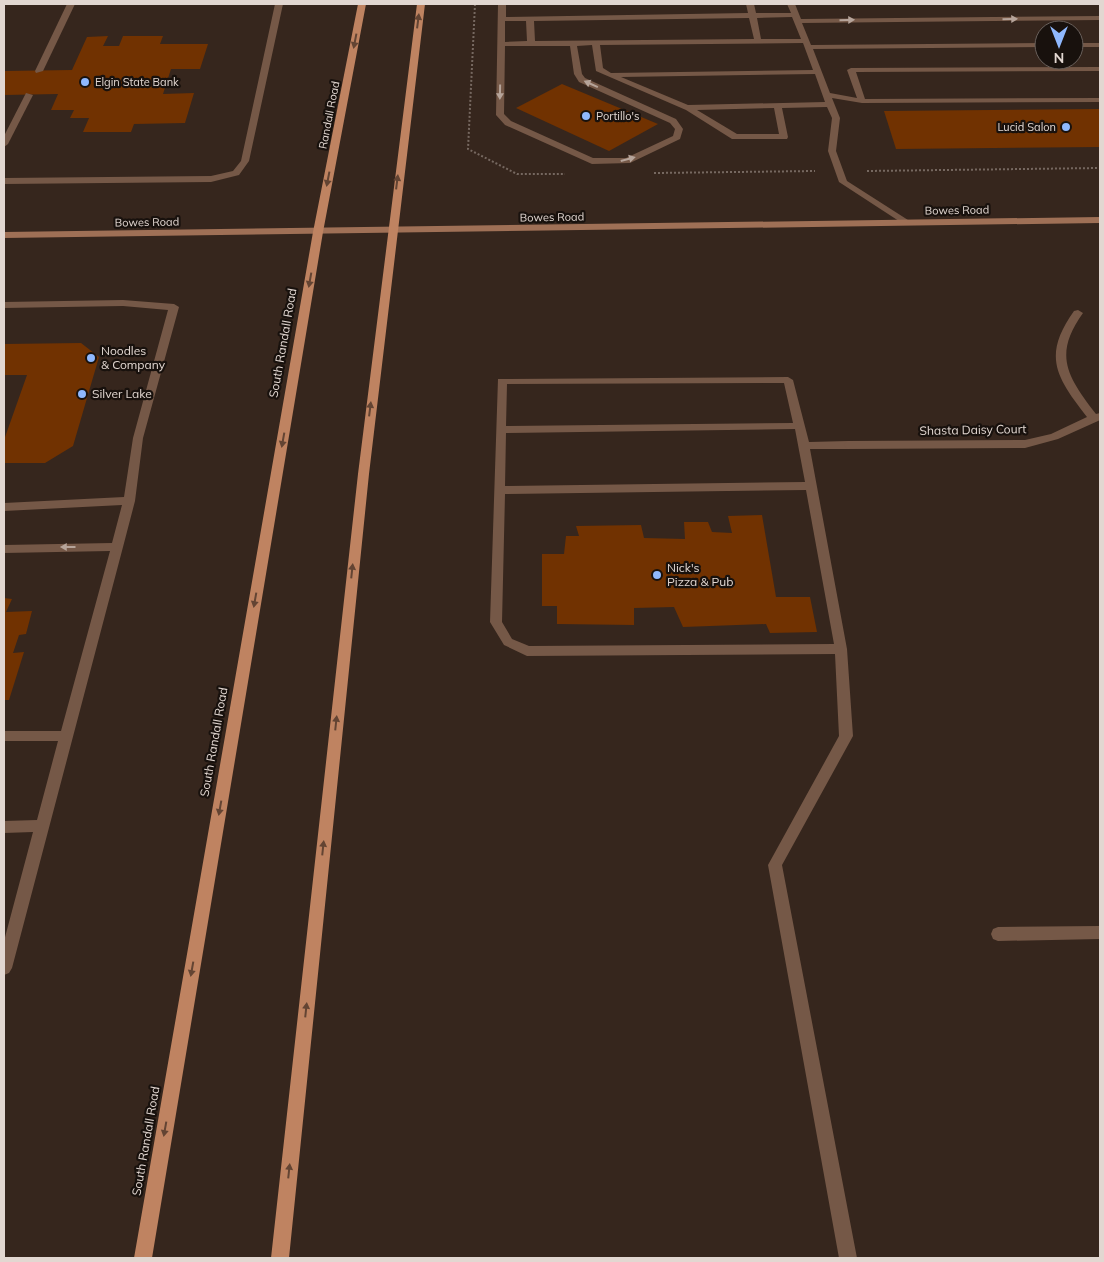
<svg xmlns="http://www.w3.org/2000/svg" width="1104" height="1262" font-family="Mulish,sans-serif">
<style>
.building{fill:#713201}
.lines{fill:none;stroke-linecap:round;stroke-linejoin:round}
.path{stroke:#766860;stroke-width:2;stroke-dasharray:2 2;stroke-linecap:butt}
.service{fill:#755847;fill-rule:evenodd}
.minor{fill:#755847;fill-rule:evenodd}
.secondary{fill:#9f7056;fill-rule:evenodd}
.primary{fill:#bf8361;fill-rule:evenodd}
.oneway{fill:#b6a49a}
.oneway2{fill:#634433}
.poi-dot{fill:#8fb8fd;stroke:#18110d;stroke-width:2}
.labels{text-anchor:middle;stroke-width:4.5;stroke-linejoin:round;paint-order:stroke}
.far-poi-label{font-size:11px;fill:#e2d7d1;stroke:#18110d;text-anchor:start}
.far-street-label{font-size:11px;fill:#e2d7d1;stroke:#18110d}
.street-label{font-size:12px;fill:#e2d7d1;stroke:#18110d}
.poi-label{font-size:12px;fill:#e2d7d1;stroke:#18110d;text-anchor:start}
</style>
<rect width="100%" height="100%" fill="#36261d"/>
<g class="building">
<polygon points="108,36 103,46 119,46 123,36 163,36 160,44 208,44 200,69 171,69 163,94 194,93 185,123 134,124 131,132 83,132 89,118 70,118 74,110 51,110 58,94 4,95 4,71 72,70 87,37"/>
<polygon points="562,84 658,124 609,151 516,108"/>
<polygon points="1100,109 1100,147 896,149 884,111"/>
<polygon points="81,343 99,357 73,446 45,463 4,463 4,440 27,375 4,375 4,344"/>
<polygon points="762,515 776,597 810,597 817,632 770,633 766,624 683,627 674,607 634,608 634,625 557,624 557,606 542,606 542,554 564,554 566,536 579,536 576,526 641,525 644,538 685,539 684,522 708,522 712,532 732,533 728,516"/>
<polygon points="4,598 12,599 6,612 32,611 26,634 19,635 13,653 24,652 9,700 4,700"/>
</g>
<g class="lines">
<g class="path">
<polyline points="475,4 468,149 517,174 565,174"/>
<polyline points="867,171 1100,168"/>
<polyline points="654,173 815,171"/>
</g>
<g class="service">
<polygon points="67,4 75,4 43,71 36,73 35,71"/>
<polygon points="275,4 283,4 249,161 239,175 211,182 4,184 4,178 211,176 233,171 241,161"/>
<path d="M498 4H506V17L748 13 746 4H754L756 13H791L787 4H795L801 19 1100 16V20L802 23 811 45 1044 43V47L813 49 830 93 857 98 847 70 851 68 1100 67V71L856 72 865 99 1100 98V102L862 103 832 98 840 118 836 151 847 181 908 220 910 222 905 225 839 182 828 151 832 118 827 107 782 108 788 137 787 139H732L686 110 596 71 592 45 577 46 582 74 585 78 676 119 683 129 680 139 630 163 592 164 505 125 496 115ZM792 17 801 39H761L757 18ZM749 18 754 39 535 41 534 21ZM505 21H526L527 41 505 42ZM803 43 813 70 611 73 603 68 600 45ZM505 46H570L574 74 579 82 670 123 675 129 673 136 626 158H593L511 121 504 114ZM815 74 825 102 688 105 621 77ZM774 108 779 134H737L697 110Z"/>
<rect x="1074" y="43" width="26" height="4"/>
<polygon points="26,93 33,95 8,144 4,147 4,136"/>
<polygon points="123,300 174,304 179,307 143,438 135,501 123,547 12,968 9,973 4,975 4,941 33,832 4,833 4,821 37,820 58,741 4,741 4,731 61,731 110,551 4,553 4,545 112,543 122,505 4,511 4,503 124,497 133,438 168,310 123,306 4,308 4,302"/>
<path d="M788 377 793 380 809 442 848 441 853 445 848 449H810L847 649 853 736 782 865 857 1258H839L768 865 839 736 835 654 527 656 504 645 490 622 498 379ZM784 383 793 423 506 426 507 384ZM795 429 805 482 505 486 506 433ZM806 490 834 644 529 646 512 639 502 622 505 494Z"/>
</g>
<g class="minor">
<path d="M1078 310 1083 313C1053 355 1067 376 1096 414L1100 413V420L1098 421 1058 439 1025 448 848 449 843 445 848 441 1025 440 1051 434 1087 417C1056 377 1042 356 1074 311Z"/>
<polygon points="998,927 1100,926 1100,939 998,941 993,939 991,934 993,929"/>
</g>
<polygon class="secondary" points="1100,217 1100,223 4,238 4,232"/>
<g class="primary">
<polygon points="358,4 366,4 323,232 152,1258 134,1258 313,232"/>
<polygon points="417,4 425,4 369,474 289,1258 271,1258 358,474"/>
</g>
</g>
<defs><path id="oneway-solid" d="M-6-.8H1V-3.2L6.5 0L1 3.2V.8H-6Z" transform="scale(1.25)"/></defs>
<g class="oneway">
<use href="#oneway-solid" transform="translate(1010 19) rotate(-1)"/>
<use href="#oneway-solid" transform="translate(847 20) rotate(-1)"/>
<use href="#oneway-solid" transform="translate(591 84) rotate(-156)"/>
<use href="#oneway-solid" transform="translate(500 92) rotate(91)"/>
<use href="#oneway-solid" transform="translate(628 159) rotate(-15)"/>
<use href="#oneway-solid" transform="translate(68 547) rotate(180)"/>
</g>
<g class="oneway2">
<use href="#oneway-solid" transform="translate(418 21) rotate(-83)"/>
<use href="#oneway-solid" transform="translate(355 41) rotate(101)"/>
<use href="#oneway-solid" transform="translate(328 179) rotate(101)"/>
<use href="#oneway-solid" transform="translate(397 182) rotate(-83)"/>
<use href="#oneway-solid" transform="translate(310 280) rotate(100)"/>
<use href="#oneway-solid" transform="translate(370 409) rotate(-83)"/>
<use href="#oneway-solid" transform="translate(283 440) rotate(100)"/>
<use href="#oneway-solid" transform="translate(352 571) rotate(-84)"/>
<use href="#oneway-solid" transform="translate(255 600) rotate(100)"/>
<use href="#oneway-solid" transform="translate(336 723) rotate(-84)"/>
<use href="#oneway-solid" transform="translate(220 808) rotate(100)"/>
<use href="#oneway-solid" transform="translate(323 848) rotate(-84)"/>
<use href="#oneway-solid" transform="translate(192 969) rotate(100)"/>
<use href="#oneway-solid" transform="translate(306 1010) rotate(-84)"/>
<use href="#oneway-solid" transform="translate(165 1129) rotate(100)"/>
<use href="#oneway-solid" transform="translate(289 1171) rotate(-84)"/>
</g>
<g class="poi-dot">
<circle cx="85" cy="82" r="5"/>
<circle cx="586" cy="116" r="5"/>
<circle cx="1066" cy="127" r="5"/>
<circle cx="91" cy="358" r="5"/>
<circle cx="82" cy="394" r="5"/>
<circle cx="657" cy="575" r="5"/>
</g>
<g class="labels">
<g class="far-poi-label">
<text x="95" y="86">Elgin State Bank</text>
<text x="596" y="120">Portillo's</text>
<text x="1056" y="131" text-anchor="end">Lucid Salon</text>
</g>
<g class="far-street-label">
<text transform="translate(329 115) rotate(-79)" y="4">Randall Road</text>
<text transform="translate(957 210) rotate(-1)" y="4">Bowes Road</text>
<text transform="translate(552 217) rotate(-1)" y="4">Bowes Road</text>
<text transform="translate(147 222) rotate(-1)" y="4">Bowes Road</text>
</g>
<g class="street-label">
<text transform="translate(283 343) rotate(-80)" y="4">South Randall Road</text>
<text transform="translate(973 430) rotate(-1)" y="4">Shasta Daisy Court</text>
<text transform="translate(214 742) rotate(-80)" y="4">South Randall Road</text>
<text transform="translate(146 1141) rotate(-80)" y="4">South Randall Road</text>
</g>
<g class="poi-label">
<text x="101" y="355">Noodles<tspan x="101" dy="14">&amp; Company</tspan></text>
<text x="92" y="398">Silver Lake</text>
<text x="667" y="572">Nick's<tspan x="667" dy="14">Pizza &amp; Pub</tspan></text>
</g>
</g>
<rect width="1104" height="1262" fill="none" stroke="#e2d7d1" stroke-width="10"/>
<g transform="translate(1059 45) rotate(180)"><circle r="24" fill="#18110d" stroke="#69605b"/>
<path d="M0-4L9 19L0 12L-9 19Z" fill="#8fb8fd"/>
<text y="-8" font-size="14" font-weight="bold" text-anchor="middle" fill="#e2d7d1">N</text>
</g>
</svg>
